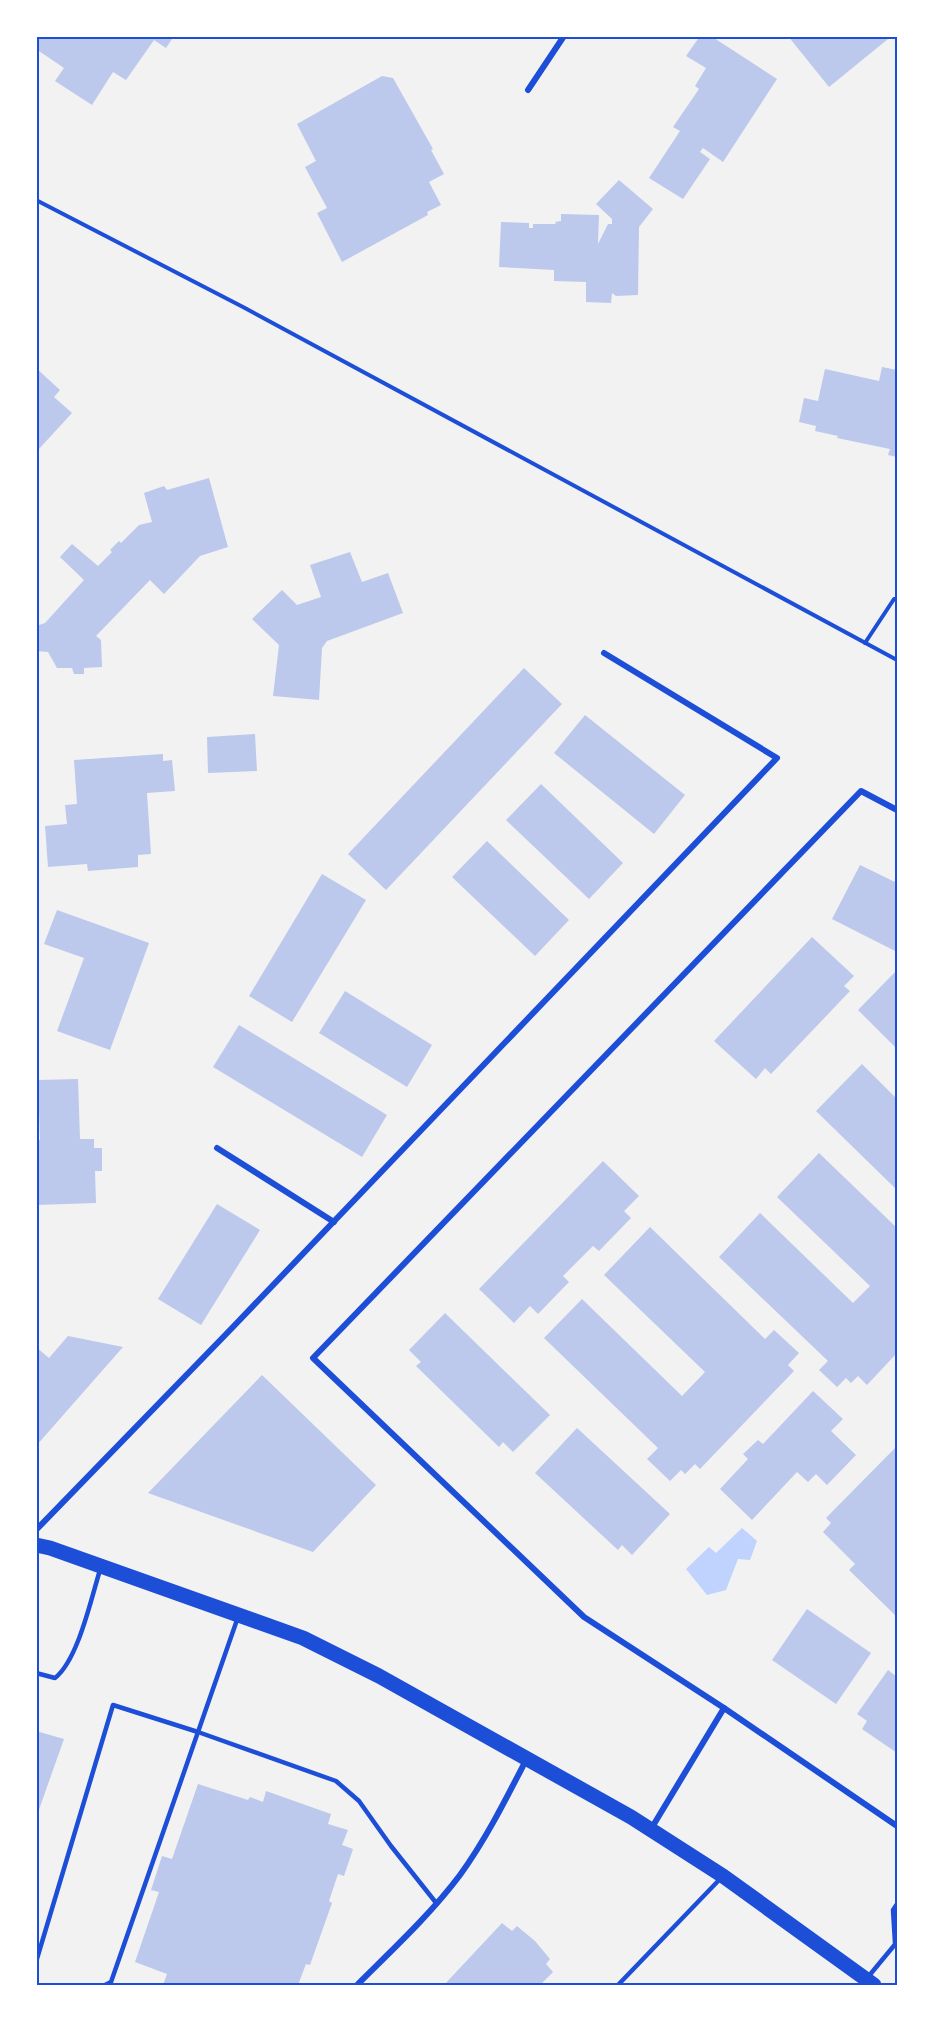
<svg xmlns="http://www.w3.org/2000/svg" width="933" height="2021" font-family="'PT Sans',sans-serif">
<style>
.water{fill:#bfd3fe}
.building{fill:#bdc9ec}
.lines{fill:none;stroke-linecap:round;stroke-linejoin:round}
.path{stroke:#1d4ed8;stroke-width:4}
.service{stroke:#1d4ed8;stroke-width:4.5}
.minor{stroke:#1d4ed8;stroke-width:6}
.primary{stroke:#1d4ed8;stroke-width:15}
.neatline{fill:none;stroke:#1d4ed8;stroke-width:2}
</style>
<rect width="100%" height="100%" fill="#f2f2f2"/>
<polygon class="water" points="742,1528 757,1541 750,1560 738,1559 726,1590 707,1595 686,1569 709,1547 716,1553"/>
<g class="building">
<polygon points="36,36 174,36 166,48 154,40 126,80 113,72 92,105 55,81 64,68 36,49 39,44"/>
<polygon points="700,36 711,36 777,79 723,162 703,148 700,152 710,159 683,199 649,178 680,131 673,127 699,89 695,86 706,68 686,56"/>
<polygon points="788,36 885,36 888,39 829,87"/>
<polygon points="382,76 393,78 433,149 431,150 444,174 429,182 441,205 427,212 428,215 342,262 317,213 327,208 305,167 316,161 297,124"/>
<polygon points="619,180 653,209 639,227 638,295 616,296 612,293 611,303 586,302 586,282 554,281 554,270 499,267 501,222 529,223 529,228 533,228 533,224 556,224 555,222 561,221 561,214 599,215 598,244 608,224 612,224 612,219 596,204"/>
<polygon points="882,367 897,370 897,457 888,455 890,449 837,438 838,436 815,431 816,426 799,422 804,398 818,401 825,369 879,381"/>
<polygon points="36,368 60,390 54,397 72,413 38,450 36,449"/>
<polygon points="209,478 228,547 200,556 164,594 150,580 96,636 101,640 102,667 84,668 84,674 74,674 72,668 57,668 48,652 36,651 36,626 45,623 84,580 60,557 72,544 98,566 112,552 110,550 119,541 121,543 139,525 152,522 144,493 164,486 167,490"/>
<polygon points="350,552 362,582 388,573 403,613 327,641 322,648 319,700 273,696 279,645 252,619 282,590 297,605 321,597 310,565"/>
<polygon points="524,668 562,704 386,890 348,854"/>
<polygon points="585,715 685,795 654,834 554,753"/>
<polygon points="255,734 257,771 208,773 207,737"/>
<polygon points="163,754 163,761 172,760 175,791 147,793 151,854 138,855 138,867 88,871 87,864 48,867 45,826 67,824 65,805 77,804 74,760"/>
<polygon points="541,784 623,863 589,899 506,820"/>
<polygon points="487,841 569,920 535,956 452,877"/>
<polygon points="860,865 897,883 897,952 832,919"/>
<polygon points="322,874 366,900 292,1022 249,996"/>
<polygon points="57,910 149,943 110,1050 57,1031 84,958 44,944"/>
<polygon points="812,937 854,976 844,986 850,991 771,1074 765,1068 756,1079 714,1041"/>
<polygon points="897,970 897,1049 858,1010"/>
<polygon points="345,991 432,1045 407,1087 319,1033"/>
<polygon points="239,1025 387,1115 362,1157 213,1067"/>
<polygon points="862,1064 897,1099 897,1190 816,1111"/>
<polygon points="78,1079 80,1139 94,1139 94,1148 102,1148 102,1171 95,1171 96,1203 36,1205 36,1141 40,1140 38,1080"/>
<polygon points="819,1153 897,1228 897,1353 867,1385 858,1376 851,1383 846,1378 837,1387 819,1370 828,1361 719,1257 760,1213 853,1303 870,1286 777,1197"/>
<polygon points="603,1161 639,1196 624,1211 631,1218 599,1251 593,1246 563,1276 569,1282 538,1314 530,1306 514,1323 479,1289"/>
<polygon points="217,1204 260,1230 201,1325 158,1299"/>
<polygon points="650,1227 765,1339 774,1330 799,1353 788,1365 794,1371 700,1469 695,1464 685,1474 681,1470 670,1481 647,1459 658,1448 544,1338 582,1299 682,1396 705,1372 604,1275"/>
<polygon points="445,1313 550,1415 513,1452 503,1442 499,1447 416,1366 421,1362 409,1350"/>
<polygon points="68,1336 123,1347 36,1446 36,1347 49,1358"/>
<polygon points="262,1375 376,1485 313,1552 148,1493"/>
<polygon points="813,1391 843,1419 831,1431 856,1455 827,1485 816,1474 808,1482 797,1472 752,1520 720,1489 748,1459 743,1454 758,1440 763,1444"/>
<polygon points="577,1428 670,1514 632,1555 622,1545 618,1550 535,1473"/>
<polygon points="897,1446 897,1617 849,1570 855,1564 823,1532 831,1523 826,1518"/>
<polygon points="807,1609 871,1653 836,1704 772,1660"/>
<polygon points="888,1670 897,1677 897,1753 862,1729 867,1721 857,1714"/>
<polygon points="36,1731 64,1739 36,1818"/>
<polygon points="198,1784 248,1800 250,1797 263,1802 266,1791 331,1814 328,1824 348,1830 342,1845 353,1849 344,1876 338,1874 329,1901 332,1903 310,1965 306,1964 298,1985 257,1983 256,1985 163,1985 167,1974 135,1962 159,1892 151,1890 162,1856 172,1859"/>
<polygon points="502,1923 512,1931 517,1926 535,1941 550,1959 546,1964 553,1972 540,1985 444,1985"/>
</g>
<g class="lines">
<g class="path">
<polyline points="36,200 243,307 897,660"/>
<polyline points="865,643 894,599 897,599"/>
</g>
<g class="service">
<path d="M36 1673 55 1678C78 1660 91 1599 100 1570"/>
<polyline points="895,1943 893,1910 897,1904"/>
<polyline points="36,1962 113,1705 198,1732 336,1781 359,1801 391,1846 437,1904"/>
<polyline points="868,1977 897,1942"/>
<polyline points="105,1985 111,1982 238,1617"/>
<polyline points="618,1985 720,1879"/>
</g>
<g class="minor">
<polyline points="528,90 564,36"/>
<polyline points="897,810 861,791 313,1358 584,1617 724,1708 897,1826"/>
<polyline points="217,1148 334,1222"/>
<polyline points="36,1530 232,1328 777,758 604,653"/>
<polyline points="651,1829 724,1708"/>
<path d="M357 1985C392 1950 430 1915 460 1875 486 1839 506 1799 526 1760"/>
</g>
<polyline class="primary" points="36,1545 50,1548 303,1638 379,1676 631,1817 723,1876 874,1985"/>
</g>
<rect width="933" height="2021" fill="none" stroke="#ffffff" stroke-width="75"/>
<rect x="38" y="38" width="858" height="1946" class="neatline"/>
</svg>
